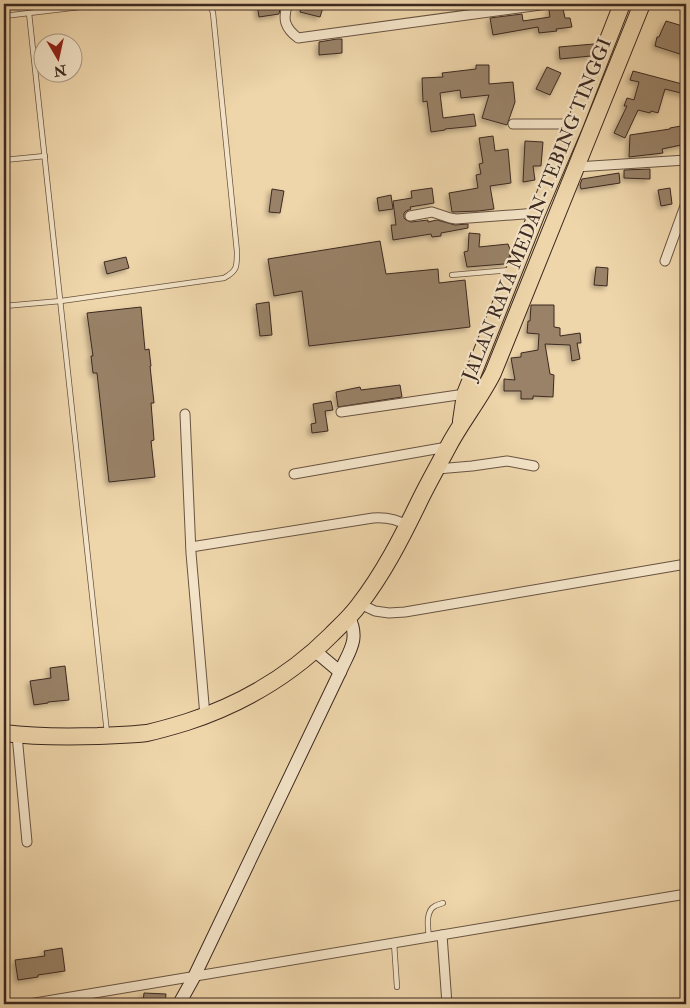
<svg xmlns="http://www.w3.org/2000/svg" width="690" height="1008" font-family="'IM FELL Double Pica',serif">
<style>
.building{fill:#998268;stroke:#3c2920;filter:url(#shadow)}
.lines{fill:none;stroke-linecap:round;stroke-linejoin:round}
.lane-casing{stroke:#685442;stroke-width:6}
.street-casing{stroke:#685442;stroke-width:11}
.secondary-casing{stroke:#3c2920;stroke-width:14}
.highway-casing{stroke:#3c2920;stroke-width:18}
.lane{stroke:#f4e4c8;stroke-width:4.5}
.street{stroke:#f4e4c8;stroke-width:9}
.secondary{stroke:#f4e4c8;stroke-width:12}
.highway{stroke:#eed5aa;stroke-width:16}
.labels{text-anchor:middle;stroke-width:4.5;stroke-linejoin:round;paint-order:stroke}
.street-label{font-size:19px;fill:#3c2920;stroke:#f4e4c8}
</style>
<defs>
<filter id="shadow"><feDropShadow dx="-3" dy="3" stdDeviation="2.5" flood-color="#0004"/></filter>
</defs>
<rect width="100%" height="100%" fill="#eed5aa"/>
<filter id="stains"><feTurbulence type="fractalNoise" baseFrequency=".004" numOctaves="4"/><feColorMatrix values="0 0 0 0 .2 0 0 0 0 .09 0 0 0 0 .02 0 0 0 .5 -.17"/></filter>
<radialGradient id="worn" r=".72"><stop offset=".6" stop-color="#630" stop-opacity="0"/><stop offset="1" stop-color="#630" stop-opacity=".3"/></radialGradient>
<g class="building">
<polygon points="257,4 281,4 279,14 259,17"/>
<polygon points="302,4 324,4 320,17 300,12"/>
<polygon points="554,4 562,4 565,18 570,18 572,27 556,29 557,31 539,33 538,27 493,35 490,18 522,14 523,21 550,17 549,10 552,9"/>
<polygon points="666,21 686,27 686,56 655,46 657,37 659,37"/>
<polygon points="337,39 342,39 342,53 319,55 319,42"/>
<polygon points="594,44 595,46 591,56 560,59 559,47"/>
<polygon points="476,65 489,65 489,84 513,82 515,102 507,125 482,118 489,95 461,98 460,90 440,93 443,118 474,114 476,126 445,129 445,130 431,132 427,101 423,102 422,78 443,77 442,73 476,69"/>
<polygon points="547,67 561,73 550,95 536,89"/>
<polygon points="633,71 686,85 686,89 685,94 665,89 658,113 651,111 650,113 638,110 625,138 614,133 627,106 624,106 627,98 634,100 639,82 630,80"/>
<polygon points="681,126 681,130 686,129 686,144 662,149 663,153 629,157 630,135 670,129 670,128"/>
<polygon points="493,136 495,151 508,149 511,183 490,186 494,209 478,211 452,212 449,193 478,188 476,175 481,174 479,164 483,163 479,138"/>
<polygon points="525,141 543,142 541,166 533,166 535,180 523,182"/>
<polygon points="650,169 650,179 624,178 624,170"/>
<polygon points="619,173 620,183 581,189 580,185 582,179"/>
<polygon points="432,188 434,203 410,207 411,209 406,211 404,213 404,218 406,220 411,222 428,220 428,222 437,220 455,225 468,224 468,228 441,233 441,236 432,237 431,234 393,240 391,225 396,225 393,201 412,198 411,191"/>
<polygon points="670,188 672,204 661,206 658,190"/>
<polygon points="272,189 284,191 280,213 269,212"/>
<polygon points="391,195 393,209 379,211 377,198"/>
<polygon points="469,233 480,234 479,247 508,244 511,252 508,260 504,264 467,267 464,252 468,251"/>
<polygon points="380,241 386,274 438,269 439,283 465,280 470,327 309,346 302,291 274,296 268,259"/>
<polygon points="126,257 129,268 107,274 104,262"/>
<polygon points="596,267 608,268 607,286 594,285"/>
<polygon points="269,302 272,335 260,336 256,304"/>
<polygon points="531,305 554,305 554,327 560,328 560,336 580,333 581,343 577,343 580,359 572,361 570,345 545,344 550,374 554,375 553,397 533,396 533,399 521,399 521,391 504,391 504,379 515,380 511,358 521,357 521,353 538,350 539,334 527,333 528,321 530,321"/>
<polygon points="141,307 145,350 149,349 151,366 150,366 154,403 151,403 154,440 151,441 155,477 109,482 97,373 93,373 91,356 93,356 87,313"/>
<polygon points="400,385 402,397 338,407 336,392 360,387 361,390"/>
<polygon points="331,401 333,410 325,411 328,431 312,433 311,424 316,423 313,404"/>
<polygon points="65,666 69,700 48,702 48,703 34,705 30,681 51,678 50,668"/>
<polygon points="62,948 65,971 38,975 38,977 18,980 15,960 45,956 44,951"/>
<polygon points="144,993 166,994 165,1003 143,1002"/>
</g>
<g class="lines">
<defs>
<g id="lane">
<polyline points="29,13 107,733"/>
<polyline points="4,16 105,4"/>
<polyline points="4,160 45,156"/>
<polyline points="452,275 511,270"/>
<path d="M4 306 61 301 224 278C237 271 237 267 237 252L213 13 210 4"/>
<path d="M429 938C428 928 425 911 435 906 437 905 440 904 443 903"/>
<polyline points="394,943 397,987"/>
</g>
<g id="street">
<path d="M288 4C282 19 285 28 298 38L548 4"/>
<polyline points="513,124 575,124"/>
<polyline points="576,167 686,160"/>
<polyline points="410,216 432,212 450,218 456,219 537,213"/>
<polyline points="665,261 686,203"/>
<polyline points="341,412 465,394"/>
<polyline points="185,414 191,553 205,716"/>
<polyline points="437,469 472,466 507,461 534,466"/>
<polyline points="294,474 447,447"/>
<path d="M191 547 373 518C387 517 397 519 408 526"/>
<polyline points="360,604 375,611 389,613 405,612 686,564"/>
<polyline points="17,735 27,842"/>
<polyline points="442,935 447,1004"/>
<polyline points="29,1004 686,894"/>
</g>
<g id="secondary">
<polyline points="315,651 340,672"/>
<path d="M179 1004 194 977 340 672C349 651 360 640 349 617"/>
</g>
<g id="highway">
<polyline points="461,421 465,394 537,213 575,124 622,4"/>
<path d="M4 733C35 737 66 737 98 736 114 735 131 735 147 733 160 730 174 726 187 722 242 704 290 676 331 635 341 625 351 616 359 605 383 574 401 539 418 504 427 485 438 466 448 447 461 422 480 399 493 373L642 4"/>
</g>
</defs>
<use href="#lane" class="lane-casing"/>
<use href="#street" class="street-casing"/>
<use href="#secondary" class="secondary-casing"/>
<use href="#highway" class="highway-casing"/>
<use href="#lane" class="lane"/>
<use href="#street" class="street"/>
<use href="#secondary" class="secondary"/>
<use href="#highway" class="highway"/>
</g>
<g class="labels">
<g class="street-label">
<text transform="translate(536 209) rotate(-68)" y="7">JALAN RAYA MEDAN-TEBING TINGGI</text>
</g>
</g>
<rect width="690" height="1008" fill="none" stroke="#eed5aa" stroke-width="20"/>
<rect x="5" y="5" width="680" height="998" fill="none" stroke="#3c2920" stroke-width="2.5"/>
<rect x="10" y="10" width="670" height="988" fill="none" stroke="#3c2920"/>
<g transform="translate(58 58) rotate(171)"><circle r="24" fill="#f4e4c8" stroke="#aa9985"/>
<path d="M0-4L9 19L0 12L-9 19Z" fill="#8f2418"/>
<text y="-8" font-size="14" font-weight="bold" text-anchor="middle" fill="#3c2920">N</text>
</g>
<rect width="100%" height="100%" filter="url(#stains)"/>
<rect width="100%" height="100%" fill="url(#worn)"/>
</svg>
